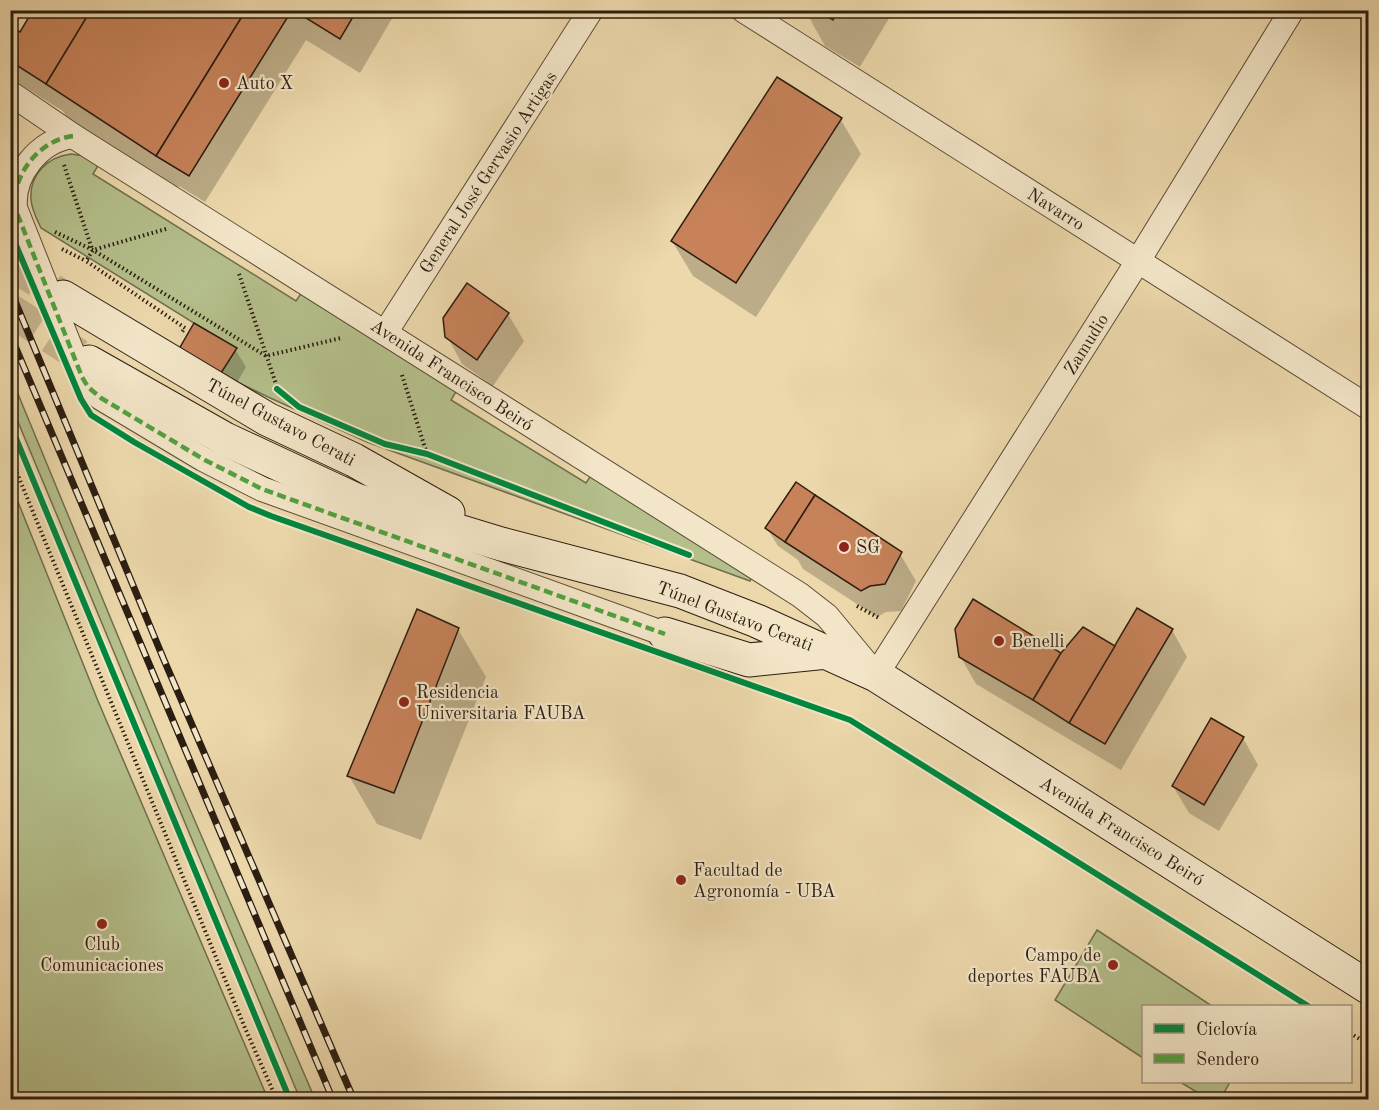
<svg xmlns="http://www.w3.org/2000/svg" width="1379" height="1110" font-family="'Old Standard TT',serif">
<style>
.green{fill:#b4bf8b;stroke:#706e4e;stroke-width:1.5}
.shadow{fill:#0003}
.building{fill:#c7825a;stroke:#2b1d11;stroke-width:1.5}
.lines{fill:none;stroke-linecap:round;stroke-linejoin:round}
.secondary-tunnel{stroke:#c5b38c;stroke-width:33;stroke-dasharray:33 16;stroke-linecap:butt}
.minor-casing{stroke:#5b4c38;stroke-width:26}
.secondary-casing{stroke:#2b1d11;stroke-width:35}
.path{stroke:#2b1d11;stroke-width:4;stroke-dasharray:1.5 3;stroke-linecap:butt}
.minor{stroke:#f3e6c8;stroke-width:24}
.secondary{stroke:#f3e6c8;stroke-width:33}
.rail-casing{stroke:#2b1d11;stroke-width:7}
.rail{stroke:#f3e6c8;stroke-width:4.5;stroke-dasharray:14;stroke-linecap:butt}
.quiet{stroke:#51a23f;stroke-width:4.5;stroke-dasharray:9 4.5;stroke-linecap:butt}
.cycleway-casing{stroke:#f3e6c8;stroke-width:10}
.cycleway{stroke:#00873e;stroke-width:6}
.poi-dot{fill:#8f2418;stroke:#f3e6c8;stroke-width:2}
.labels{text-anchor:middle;stroke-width:4.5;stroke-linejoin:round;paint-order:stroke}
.poi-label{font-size:18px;fill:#2b1d11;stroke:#f3e6c8;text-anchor:start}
.street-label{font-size:18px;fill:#2b1d11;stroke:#f3e6c8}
</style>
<rect width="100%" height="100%" fill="#ecd8ab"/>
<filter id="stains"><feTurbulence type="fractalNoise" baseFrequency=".00333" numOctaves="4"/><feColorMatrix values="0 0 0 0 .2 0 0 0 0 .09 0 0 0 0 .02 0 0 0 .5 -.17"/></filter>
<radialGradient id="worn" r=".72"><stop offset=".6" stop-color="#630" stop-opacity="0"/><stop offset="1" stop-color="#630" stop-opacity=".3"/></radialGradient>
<g class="green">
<path d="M71 154 85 156 99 164 93 174 296 301 302 292 457 390 451 400 586 483 592 474 752 577 750 581 367 442 268 397 221 374 194 323 41 228C37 220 32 210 31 200 29 175 47 157 71 154Z"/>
<polygon points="11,377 179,784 315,1099 300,1099 11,405"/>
<polygon points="10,482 98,701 268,1099 11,1099"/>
<polygon points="1097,930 1212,1006 1144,1006 1143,1058 1055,1000"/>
<polygon points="1180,1082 1230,1082 1220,1100 1208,1099"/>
</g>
<g class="shadow">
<polygon points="35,10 397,10 360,73 306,40 205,202 179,186 177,189 68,119 63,111 10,78 10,27 21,34"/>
<polygon points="805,10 894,10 860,67 825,46"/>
<polygon points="841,120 861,154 756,317 693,276 672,241"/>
<polygon points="467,285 508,314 524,341 493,386 462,364 447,336"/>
<polygon points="235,349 246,367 232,391 192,367"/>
<polygon points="767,528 900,554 916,581 901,611 886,612 877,617 803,569 798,560 778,546"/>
<polygon points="458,629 486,677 421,840 377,824 349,776"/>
<polygon points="1172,630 1187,657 1121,770 976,684 960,656 1061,655 1116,648"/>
<polygon points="1243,738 1258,765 1219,831 1189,813 1173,786"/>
</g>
<g class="building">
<polygon points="33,10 91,10 46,84 10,61 10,26 20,32"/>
<polygon points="91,10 246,10 156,156 46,84"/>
<polygon points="246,10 292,10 189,176 156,156"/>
<polygon points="293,10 357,10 340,39"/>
<polygon points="817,10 838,10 833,20"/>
<polygon points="777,77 842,118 736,283 671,241"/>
<polygon points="467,283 509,313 477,360 445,337 443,318"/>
<polygon points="194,323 237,348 221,373 179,349"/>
<polygon points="796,482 815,495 785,542 765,528"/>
<polygon points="815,495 902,552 885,584 870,586 861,591 785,542"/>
<polygon points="973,599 1061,653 1033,700 959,657 955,629"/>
<polygon points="1137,608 1173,629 1105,744 1069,723"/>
<polygon points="417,609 459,628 394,793 347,776"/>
<polygon points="1083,627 1115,646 1069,723 1033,700 1061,653"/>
<polygon points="1211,718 1244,737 1204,805 1172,786"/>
</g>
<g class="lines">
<g class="secondary-tunnel">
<polyline points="10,263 63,297"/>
<polyline points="10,310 89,362"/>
</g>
<defs>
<g id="minor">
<polyline points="743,10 1368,407"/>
<polyline points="10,93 73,136 800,595 827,616 876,675 1138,261 1292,10"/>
<path d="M73 136C39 140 12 175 15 208L82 377 88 387 101 398 203 459 262 489 665 634"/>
<polyline points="385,333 591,10"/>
</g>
<g id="secondary">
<polyline points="63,297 267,419 354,460 448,513"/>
<polyline points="89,362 225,439 356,500 501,544 680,591 757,621 876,675 1368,987"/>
<polyline points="665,634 749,660 827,652"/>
</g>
</defs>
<use href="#minor" class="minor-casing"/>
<use href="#secondary" class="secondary-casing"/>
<g class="path">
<polyline points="64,165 92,249"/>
<polyline points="166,229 93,250 86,261 185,328 182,332"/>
<polyline points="55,232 93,250 266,356 341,338"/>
<polyline points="62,249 86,261"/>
<polyline points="239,274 277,387"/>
<polyline points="402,375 427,454"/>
<polyline points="10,456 245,1028 277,1100"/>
<polyline points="857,606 879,618"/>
<polyline points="770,692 850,720 1308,1006"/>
<polyline points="1350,1033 1368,1044"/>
</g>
<use href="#minor" class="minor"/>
<use href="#secondary" class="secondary"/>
<defs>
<g id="rail">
<polyline points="10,289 164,660 354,1100"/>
<polyline points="10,334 333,1100"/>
</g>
</defs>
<use href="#rail" class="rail-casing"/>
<use href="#rail" class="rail"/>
<path class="quiet" d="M73 136C39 140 12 175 15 208L82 377 88 387 101 398 203 459 262 489 665 634"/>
<defs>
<g id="cycleway">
<polyline points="10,231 81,399 91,415 134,442 249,507 271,516 850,720 1308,1006"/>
<polyline points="277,389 299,407 385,444 427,454 689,555"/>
<polyline points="10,424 290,1100"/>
</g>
</defs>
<use href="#cycleway" class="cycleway-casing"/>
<use href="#cycleway" class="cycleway"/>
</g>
<g class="poi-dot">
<circle cx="224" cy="83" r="6"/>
<circle cx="844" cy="547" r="6"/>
<circle cx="999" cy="641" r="6"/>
<circle cx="404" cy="702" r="6"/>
<circle cx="681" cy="880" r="6"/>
<circle cx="102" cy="924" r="6"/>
<circle cx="1113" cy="965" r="6"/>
</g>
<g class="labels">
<g class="poi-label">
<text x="236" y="89">Auto X</text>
<text x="856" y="553">SG</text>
<text x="1011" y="647">Benelli</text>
<text x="416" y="698">Residencia<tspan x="416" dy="21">Universitaria FAUBA</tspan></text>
<text x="693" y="876">Facultad de<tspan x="693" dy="21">Agronomía - UBA</tspan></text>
<text x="102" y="950" text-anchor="middle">Club<tspan x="102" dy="21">Comunicaciones</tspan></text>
<text x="1101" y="961" text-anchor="end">Campo de<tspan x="1101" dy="21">deportes FAUBA</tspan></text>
</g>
<g class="street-label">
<text transform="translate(488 172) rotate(-57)" y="6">General José Gervasio Artigas</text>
<text transform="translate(1056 209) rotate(32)" y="6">Navarro</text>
<text transform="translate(1086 344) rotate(-58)" y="6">Zamudio</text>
<text transform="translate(452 375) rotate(33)" y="6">Avenida Francisco Beiró</text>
<text transform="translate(281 422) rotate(28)" y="6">Túnel Gustavo Cerati</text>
<text transform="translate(735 616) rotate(21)" y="6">Túnel Gustavo Cerati</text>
<text transform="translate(1122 831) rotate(32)" y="6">Avenida Francisco Beiró</text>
</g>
</g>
<rect width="1379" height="1110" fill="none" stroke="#ecd8ab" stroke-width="36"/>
<rect x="12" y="12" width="1355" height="1086" fill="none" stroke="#2b1d11" stroke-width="3"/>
<rect x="18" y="18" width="1343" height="1074" fill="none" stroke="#2b1d11" stroke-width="1.5"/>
<rect x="1142" y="1005" width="210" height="78" fill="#f3e6c8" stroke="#a3967f" stroke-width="1.5"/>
<rect x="1154" y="1024" width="30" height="9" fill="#00873e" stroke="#a3967f" stroke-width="1.5"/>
<text x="1196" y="1035" font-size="18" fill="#2b1d11">Ciclovía</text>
<rect x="1154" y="1054" width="30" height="9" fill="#51a23f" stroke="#a3967f" stroke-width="1.5"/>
<text x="1196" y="1065" font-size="18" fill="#2b1d11">Sendero</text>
<rect width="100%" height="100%" filter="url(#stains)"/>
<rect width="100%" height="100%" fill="url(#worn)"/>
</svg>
